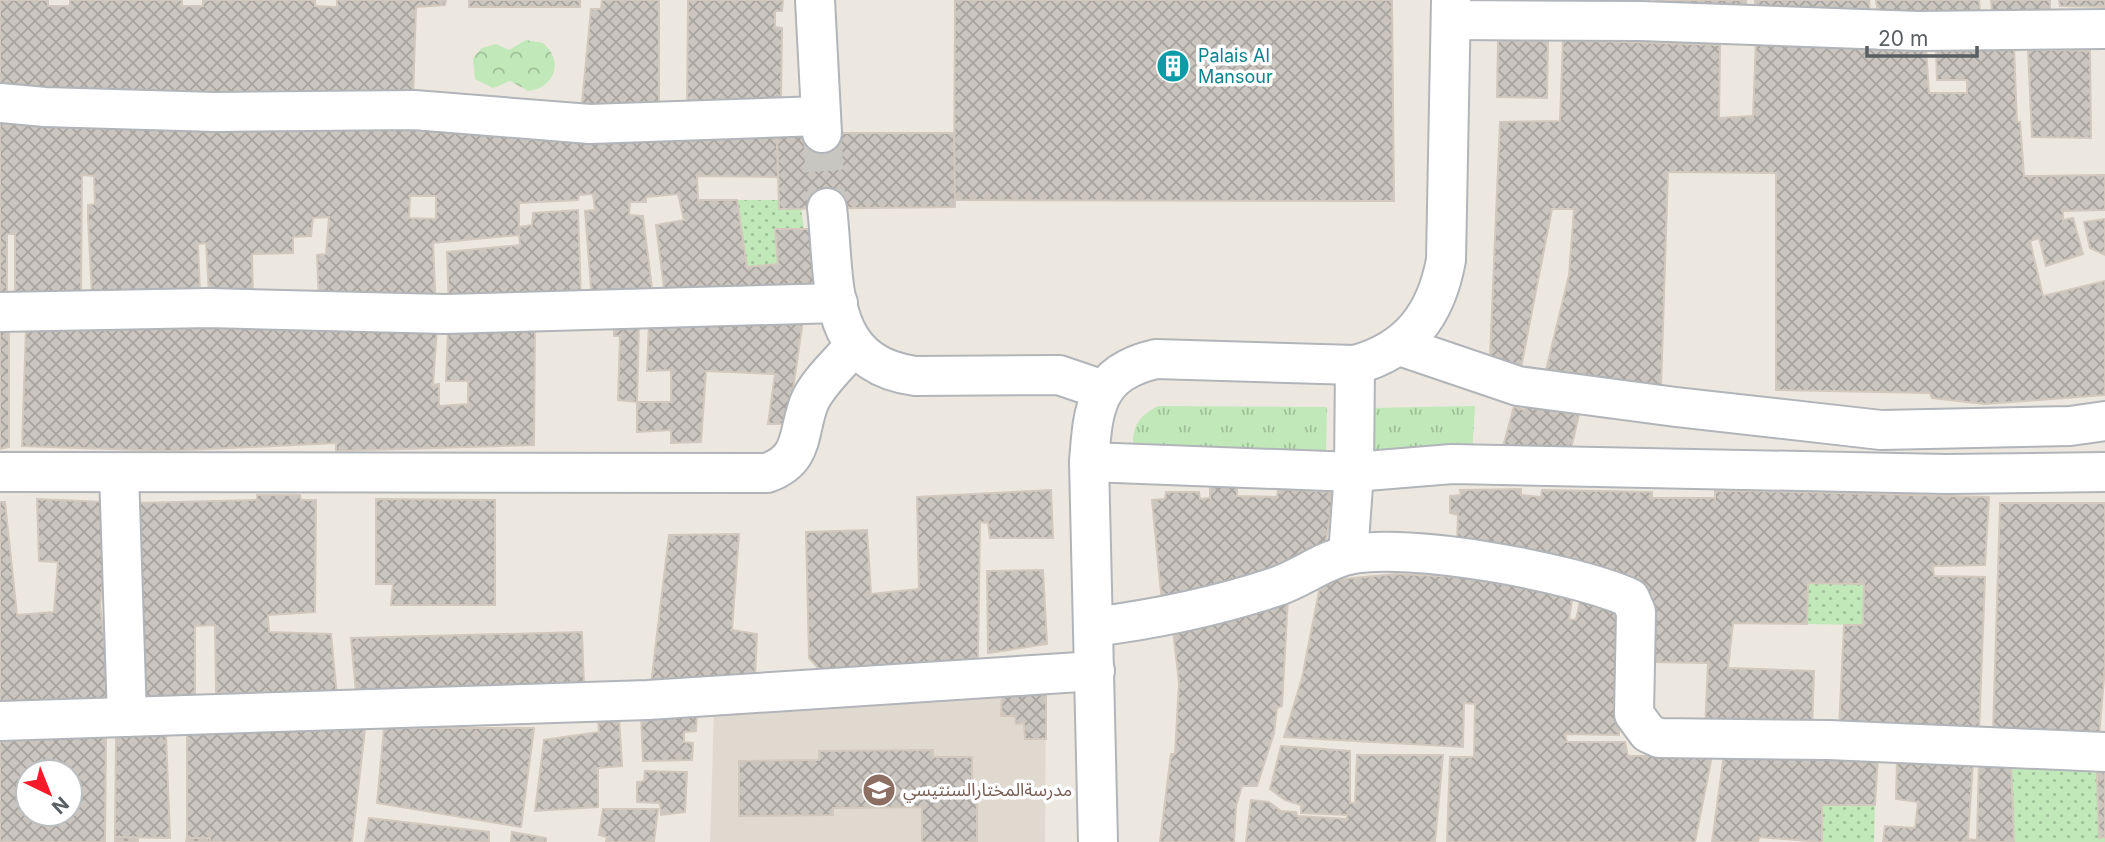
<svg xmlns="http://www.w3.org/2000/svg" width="2105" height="842" font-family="Inter,'Noto Sans Arabic',sans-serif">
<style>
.education{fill:#e0d9d0}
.grass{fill:url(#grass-tufts)}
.forest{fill:url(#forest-crowns)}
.garden{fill:url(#garden-dots)}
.building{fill:url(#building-cross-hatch);stroke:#d2c8bd;stroke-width:2;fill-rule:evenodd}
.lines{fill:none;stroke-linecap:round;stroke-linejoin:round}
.minor-tunnel{stroke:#c8c6c0;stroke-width:38;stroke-dasharray:38 19;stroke-linecap:butt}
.minor-casing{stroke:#b1b5b9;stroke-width:42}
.minor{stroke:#fff;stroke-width:38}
.labels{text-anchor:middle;stroke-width:7;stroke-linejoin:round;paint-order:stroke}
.culture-label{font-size:18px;fill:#0d838f;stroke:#fff;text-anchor:start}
.education-label{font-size:18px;fill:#785e54;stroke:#fff;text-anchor:start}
</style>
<defs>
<pattern id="grass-tufts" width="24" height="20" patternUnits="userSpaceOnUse" patternTransform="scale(1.75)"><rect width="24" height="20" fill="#c0e8b8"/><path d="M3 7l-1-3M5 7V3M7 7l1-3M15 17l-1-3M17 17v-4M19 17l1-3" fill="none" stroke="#9fbf99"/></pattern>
<pattern id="forest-crowns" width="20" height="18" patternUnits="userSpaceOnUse" patternTransform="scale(1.75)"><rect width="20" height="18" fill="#c0e8b8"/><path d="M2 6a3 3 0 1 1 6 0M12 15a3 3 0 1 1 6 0" fill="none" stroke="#9fbf99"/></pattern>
<pattern id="garden-dots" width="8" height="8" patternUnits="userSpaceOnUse" patternTransform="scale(1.75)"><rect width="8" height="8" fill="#c0e8b8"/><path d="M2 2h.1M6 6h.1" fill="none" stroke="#9fbf99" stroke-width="1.8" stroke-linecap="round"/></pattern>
<pattern id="building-cross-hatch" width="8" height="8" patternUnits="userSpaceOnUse" patternTransform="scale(1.75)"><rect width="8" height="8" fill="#cac5be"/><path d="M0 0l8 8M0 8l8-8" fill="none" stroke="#a7a39e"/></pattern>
</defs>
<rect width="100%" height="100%" fill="#ede8df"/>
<polygon class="education" points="1046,692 1045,842 710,842 714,709"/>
<g class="grass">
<path d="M1158 406 1327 407 1326 450 1133 447C1132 426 1139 416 1158 406Z"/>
<polygon points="1475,406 1472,453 1370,453 1372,408"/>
</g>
<path class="forest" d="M526 40 543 43C564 61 555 88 528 91L510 81 493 88 475 79 473 58 482 48 496 44 509 50Z"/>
<g class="garden">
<polygon points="737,200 779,200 801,209 804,229 775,230 778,264 747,267"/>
<polygon points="1808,583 1864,584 1863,625 1807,624"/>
<polygon points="2011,762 2086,765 2087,772 2097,773 2099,838 2105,837 2105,842 2014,842"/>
<polygon points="1822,805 1875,805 1874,842 1822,842"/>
</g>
<g class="building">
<polygon points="0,0 48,0 48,6 70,6 70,0 182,0 182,6 203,6 203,0 315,0 315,6 337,7 337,0 446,0 445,5 416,7 413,98 0,95"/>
<rect x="469" y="0" width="111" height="7"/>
<polygon points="602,0 659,0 659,110 581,113 591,9 601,9"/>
<polygon points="688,0 783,0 782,11 775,11 775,27 782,28 781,98 687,109"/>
<polygon points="955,0 1392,0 1394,201 954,200"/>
<polygon points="1656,0 1746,0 1746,7 1656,3"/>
<polygon points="1755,0 1869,0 1870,12 1755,7"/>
<polygon points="1876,0 1979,0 1980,11 1878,13"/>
<polygon points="1991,0 2050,0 2050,10 1992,11"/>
<polygon points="2059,0 2105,0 2105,7 2060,6"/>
<polygon points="1498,40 1548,41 1547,98 1497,97"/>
<polygon points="1563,40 1720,45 1719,118 1753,116 1756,40 1814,42 1814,47 1926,47 1929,93 1967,93 1967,80 1937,80 1936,46 2014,48 2017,122 2020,122 2024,176 2105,175 2105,210 2063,211 2063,220 2073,218 2083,254 2046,266 2039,238 2030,241 2043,296 2105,281 2105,395 1985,404 1932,398 1930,393 1776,390 1776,173 1668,172 1661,388 1588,382 1590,375 1546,370 1569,275 1574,209 1552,209 1521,368 1490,356 1500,122 1560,121"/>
<polygon points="2028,49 2090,51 2091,138 2032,137"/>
<path d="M0 118 411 122 777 133 778 177 697 176 698 200H737L747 267 778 264 775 229H811L817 283 665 296 656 225 684 220 678 194 646 197V202H630L629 215 643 216 653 296 592 301 585 211 595 210 593 194 579 195 578 200 519 203V227L532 225 533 213 578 210 581 300 449 311 447 252 520 245 519 235 433 243 436 310 319 305 317 255 326 254 329 217 313 218 311 236 293 237V253L252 254 253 296 209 294 206 243 198 244 200 294 92 296 88 218V205L95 204 94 176 82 175 81 297 15 304V234H7V304H0ZM410 196H436V219L409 218Z"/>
<polygon points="777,133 954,133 955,207 779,209"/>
<polygon points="2105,219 2105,255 2090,248 2084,222"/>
<polygon points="120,318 437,328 433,385 439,384 439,406 468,404 468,381 446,381 448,329 535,324 534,445 336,451 336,443 168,451 22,446 26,328"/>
<polygon points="614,320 639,321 637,402 618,400 620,336 614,336"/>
<polygon points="803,320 788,424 768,424 775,374 706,371 701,442 671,443 671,430 637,432 637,402 671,402 671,370 647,371 649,322"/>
<polygon points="0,327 9,328 9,447 0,449"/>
<polygon points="1528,400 1579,415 1571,449 1503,447 1514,406 1524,410"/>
<polygon points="1237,481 1237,496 1277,497 1278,489 1334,492 1326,541 1307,558 1162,603 1152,500 1165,499 1166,492 1199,492 1200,499 1210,498 1210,482"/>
<polygon points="1521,489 1521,495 1541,497 1542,490 1652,492 1652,498 1715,498 1715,491 1755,491 1989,497 1985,565 1933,566 1934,576 1985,577 1979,733 1839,729 1844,625 1863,625 1864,584 1808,583 1807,624 1733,623 1728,668 1814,671 1812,729 1705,729 1708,663 1649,662 1645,594 1457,542 1458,515 1450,513 1450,496 1461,495 1460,490"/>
<polygon points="1051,490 1053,538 990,538 988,523 980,522 978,659 822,672 809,658 806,532 867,530 871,594 919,589 917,497"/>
<polygon points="257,495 300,495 301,500 316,500 315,612 268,615 269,632 331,634 337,696 216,693 215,625 195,626 195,695 142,697 136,503 257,500"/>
<polygon points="37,499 102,502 106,561 100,605 105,644 109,644 111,701 0,701 0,502 5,502 17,615 54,612 58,562 39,561"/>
<polygon points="376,499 495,500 495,605 391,605 393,584 376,584"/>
<polygon points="2000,503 2105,503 2105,667 2099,736 1993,733"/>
<polygon points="739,534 732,630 757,634 755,676 651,684 669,535"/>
<polygon points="1043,570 1047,644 988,653 987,571"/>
<polygon points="1396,574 1461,577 1573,594 1569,619 1576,620 1581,596 1622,605 1619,735 1565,734 1567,742 1625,742 1628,756 1712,756 1695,842 1447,842 1450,757 1474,757 1475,704 1464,703 1463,747 1284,737 1302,678 1321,581"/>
<polygon points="1288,598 1282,706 1277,708 1274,733 1257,786 1242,786 1236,806 1234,842 1160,842 1171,754 1175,754 1179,683 1173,630"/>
<polygon points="582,632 584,686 356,693 351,638"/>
<polygon points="1046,692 1046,739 1025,739 1024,723 1016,724 1015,716 1001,716 1002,695"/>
<polygon points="697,712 696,731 684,732 684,742 693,743 692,760 643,761 641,716"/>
<polygon points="619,717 622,766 598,768 598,807 535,811 544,740 599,732 598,719"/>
<polygon points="274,728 365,729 352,842 210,842 210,838 187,838 187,733 274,731"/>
<polygon points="384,728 534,728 521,827 377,803"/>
<path d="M0 732 106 734 105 842H0ZM28 772H70V814H28Z"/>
<polygon points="166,734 170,838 115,837 116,735"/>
<polygon points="1281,746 1350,751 1350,803 1355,803 1357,755 1443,755 1435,842 1246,842 1251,800 1269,802 1281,811 1296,812 1297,816 1347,819 1347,815 1301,813 1301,805 1285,800 1270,789"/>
<polygon points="933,750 933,757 972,757 972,799 977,799 977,842 922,842 922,807 833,808 833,815 739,816 739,761 819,760 819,751"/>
<polygon points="1724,754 1878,756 1875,805 1822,805 1822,842 1759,837 1758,842 1712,842"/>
<polygon points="1897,759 1973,761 1968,839 1977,840 1979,761 2011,762 2014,842 1883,842 1885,826 1915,828 1918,802 1896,799"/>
<polygon points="645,771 687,772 685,812 661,815 660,803 637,802 637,782 644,781"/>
<polygon points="2105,772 2105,837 2099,838 2097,773"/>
<polygon points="603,809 658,809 654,842 606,842 607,837 599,835"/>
<polygon points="369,818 489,832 489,842 365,842"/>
<polygon points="512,832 546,838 546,842 511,842"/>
<polygon points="115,837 138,838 138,842 115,842"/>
<polygon points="187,838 210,838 210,842 186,842"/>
</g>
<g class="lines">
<polyline class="minor-tunnel" points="822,133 827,208"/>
<defs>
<g id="minor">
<polyline points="815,0 822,133"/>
<polyline points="1451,20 1641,21 1918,31 2105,29"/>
<polyline points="0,103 45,107 216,112 414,110 590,124 821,116"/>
<path d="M827 208C836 281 823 363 915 376L1059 375 1103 390"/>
<polyline points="0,312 209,308 445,314 838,303"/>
<polyline points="1400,346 1518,386 1676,407 1881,430 2070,426 2105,421"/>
<polyline points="1089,462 1354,472 1452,464 1946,474 2105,472"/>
<path d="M0 472 767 473C805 459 797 434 809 403 817 383 840 363 853 347"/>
<polyline points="119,473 127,717"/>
<polyline points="1348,555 1354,472 1355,365"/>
<path d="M1093 627C1157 619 1214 607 1275 587 1300 579 1322 561 1348 555 1409 542 1572 572 1630 598L1636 612 1634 714 1648 733 1659 738 1829 740 2105 752"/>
<polyline points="0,721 648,700 1095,671"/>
<path d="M1098 842 1089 462C1093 408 1095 373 1156 359L1355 365C1410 350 1436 314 1446 260L1451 0"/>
</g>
</defs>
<use href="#minor" class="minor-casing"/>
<use href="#minor" class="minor"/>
</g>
<defs>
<symbol id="building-disc" viewBox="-11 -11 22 22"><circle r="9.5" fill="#0f9aa8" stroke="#fff"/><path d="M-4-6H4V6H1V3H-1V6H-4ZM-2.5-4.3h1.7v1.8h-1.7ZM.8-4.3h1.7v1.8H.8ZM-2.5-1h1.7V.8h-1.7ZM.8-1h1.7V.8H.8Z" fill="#fff"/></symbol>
<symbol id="school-disc" viewBox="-11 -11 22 22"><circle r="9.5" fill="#8d6e63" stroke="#fff"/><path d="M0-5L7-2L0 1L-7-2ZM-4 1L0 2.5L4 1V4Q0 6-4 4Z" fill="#fff"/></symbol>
</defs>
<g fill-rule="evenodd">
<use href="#building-disc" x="1154" y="47" width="38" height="38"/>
<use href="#school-disc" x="860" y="771" width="38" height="38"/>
</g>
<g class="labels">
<g class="culture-label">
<text x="1198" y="62">Palais Al<tspan x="1198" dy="21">Mansour</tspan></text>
</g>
<g class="education-label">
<text x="903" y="796">مدرسةالمختارالسنتيسي</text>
</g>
</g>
<g transform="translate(49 793) rotate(137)"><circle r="33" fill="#ffffff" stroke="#bcbfc0" stroke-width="2"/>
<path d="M0-5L12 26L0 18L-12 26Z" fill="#fa1929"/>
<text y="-10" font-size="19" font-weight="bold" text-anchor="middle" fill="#585e62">N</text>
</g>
<path d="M1867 46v10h110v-10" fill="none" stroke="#585e62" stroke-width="3.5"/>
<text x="1878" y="46" font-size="21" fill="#585e62" stroke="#ffffff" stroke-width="5" paint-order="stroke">20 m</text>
</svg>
